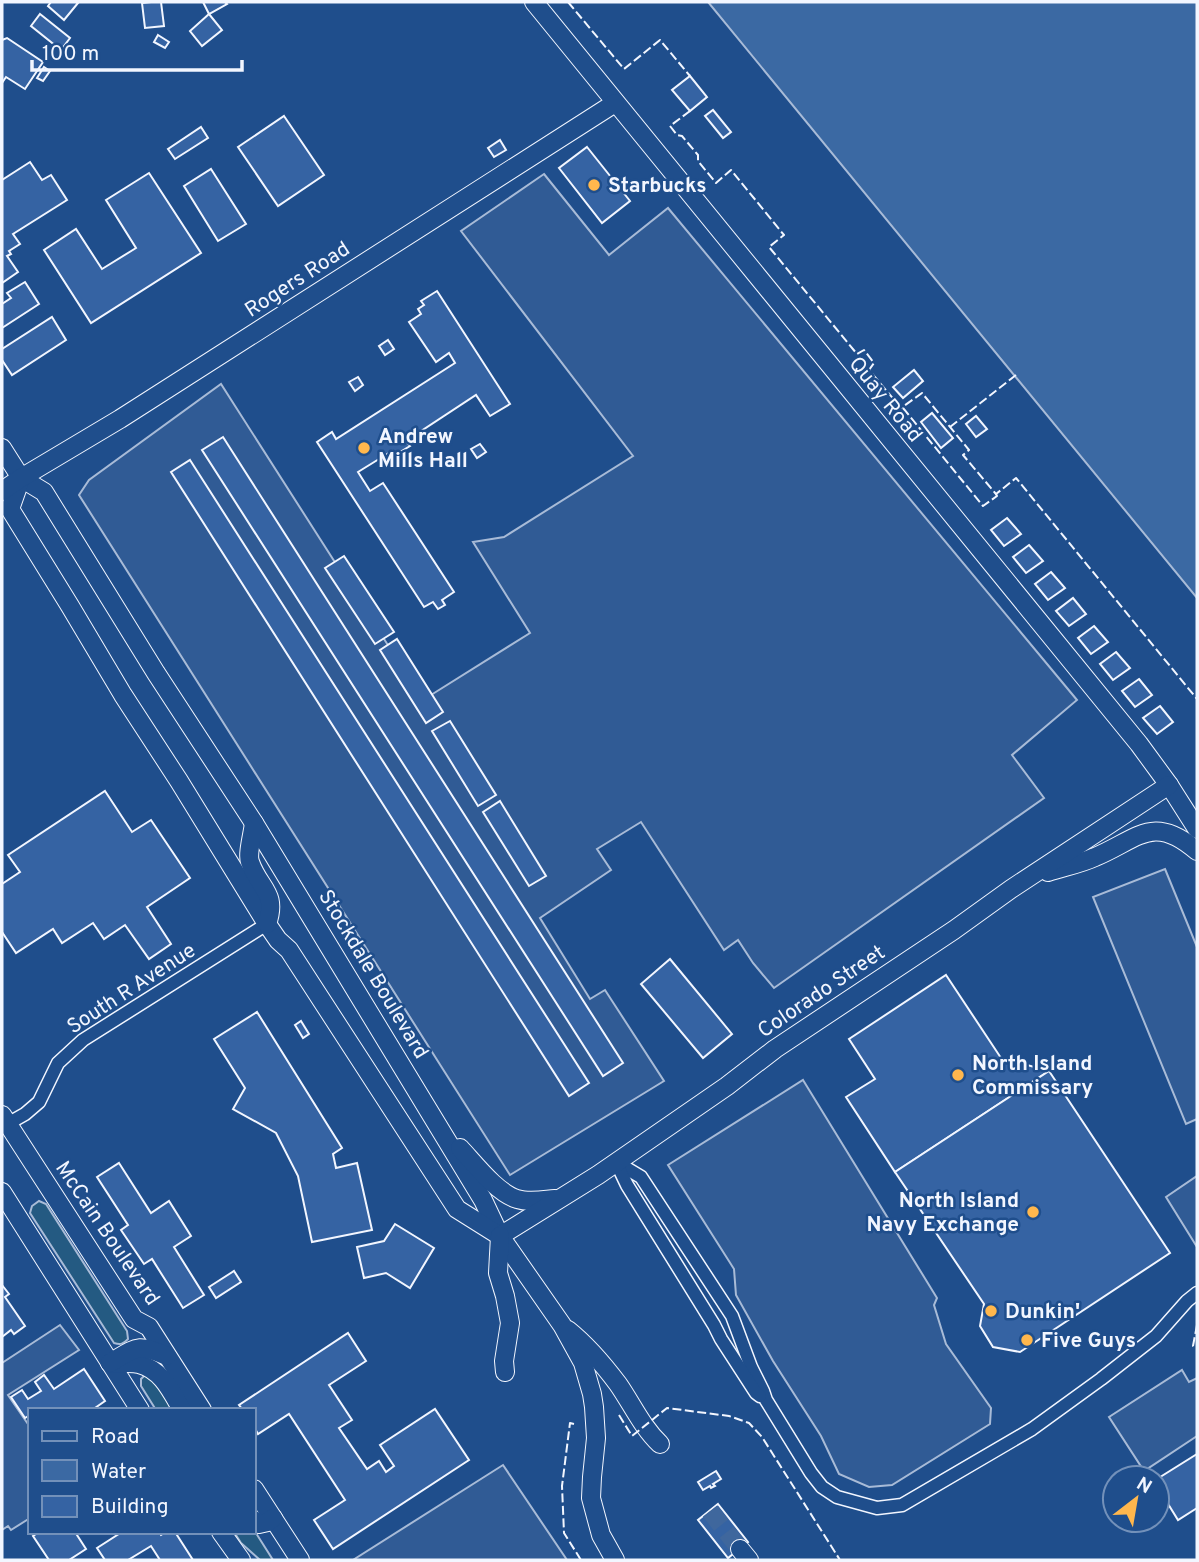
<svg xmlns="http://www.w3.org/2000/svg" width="1199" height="1562" font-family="Overpass,sans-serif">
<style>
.green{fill:#245a82;stroke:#a8bbd7;stroke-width:2}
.parking{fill:#305b95;stroke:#a8bbd7;stroke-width:2}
.water{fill:#3b69a3;stroke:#a8bbd7;stroke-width:2}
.building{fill:#3563a3;stroke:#f2f6ff;stroke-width:2}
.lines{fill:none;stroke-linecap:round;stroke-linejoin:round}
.secondary-tunnel{stroke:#3f679d;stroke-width:18;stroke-dasharray:18 9;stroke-linecap:butt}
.street-casing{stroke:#f2f6ff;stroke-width:15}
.secondary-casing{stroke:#f2f6ff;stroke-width:20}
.street{stroke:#1f4e8c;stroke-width:12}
.secondary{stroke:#1f4e8c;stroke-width:18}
.fence{stroke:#f2f6ff;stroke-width:2;stroke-dasharray:9 3.5;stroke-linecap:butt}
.poi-dot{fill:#ffb74d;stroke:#1f4e8c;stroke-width:2.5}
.labels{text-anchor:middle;stroke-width:5;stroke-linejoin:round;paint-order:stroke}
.poi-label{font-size:21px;font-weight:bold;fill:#f2f6ff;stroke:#1f4e8c;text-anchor:start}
.street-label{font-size:21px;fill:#f2f6ff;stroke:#1f4e8c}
</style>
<rect width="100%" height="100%" fill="#1f4e8c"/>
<g class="green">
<path d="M39 1201 46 1204 127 1331 128 1339C123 1344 121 1345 114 1343L30 1213 32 1206Z"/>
<polygon points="151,1373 177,1410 156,1410 141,1386 141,1379 145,1375"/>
<polygon points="254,1530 273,1560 260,1560 241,1543 234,1532 254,1532"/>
</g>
<g class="parking">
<polygon points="544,174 609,255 668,208 1077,700 1012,755 1044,798 774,988 753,963 738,940 724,950 641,822 597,849 611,870 540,918 590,999 605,990 664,1081 510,1175 79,495 89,480 221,384 423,700 530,633 473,542 504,537 633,456 461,231"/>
<polygon points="1165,869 1197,947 1197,1119 1186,1124 1093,897"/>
<polygon points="803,1080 937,1298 934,1305 946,1344 991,1408 990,1424 892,1485 869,1487 839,1474 821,1436 773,1361 736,1295 734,1269 668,1165"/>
<polygon points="1197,1176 1197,1247 1166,1197"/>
<polygon points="60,1325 79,1350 8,1395 30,1427 30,1518 11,1530 8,1526 2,1530 2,1363"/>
<polygon points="1182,1370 1189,1382 1197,1378 1197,1436 1144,1471 1109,1417"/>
<polygon points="503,1465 567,1560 353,1560"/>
</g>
<polygon class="water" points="708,2 1197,2 1197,598"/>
<g class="building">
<polygon points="51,2 76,2 78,3 64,20 48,6"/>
<polygon points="151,2 161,2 164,26 145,28 142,3"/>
<polygon points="203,2 225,2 227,4 209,14"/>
<polygon points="40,14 70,38 61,50 31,26"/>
<polygon points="209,14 222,30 202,46 190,31"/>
<polygon points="158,35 169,42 165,48 154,42"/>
<polygon points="7,38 43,62 25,89 6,77 2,83 2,40"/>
<polygon points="44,67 50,71 43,81 37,78"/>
<polygon points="690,76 707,97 690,111 672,90"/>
<polygon points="713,110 731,132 723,138 705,116"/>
<polygon points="284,116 324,175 278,206 238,147"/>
<polygon points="201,127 208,138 175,159 168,149"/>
<polygon points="500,140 506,150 494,157 488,148"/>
<polygon points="587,147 630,201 602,223 559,168"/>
<polygon points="30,162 42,180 51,175 67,200 13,234 20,244 9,251 11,254 7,256 18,272 2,283 2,180"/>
<polygon points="211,169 246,224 218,241 184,186"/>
<polygon points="149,173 201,253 91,323 44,250 76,229 102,269 136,248 106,200"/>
<polygon points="25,282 39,304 2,328 2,304 11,298 7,293"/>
<polygon points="437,291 510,404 490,416 476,395 406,441 410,446 395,455 392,451 358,472 370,491 383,483 454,592 442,600 445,605 438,609 433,602 424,607 317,442 332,432 336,439 455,363 449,353 436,362 409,322 421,314 418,309 424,305 421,301"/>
<polygon points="52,317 66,340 12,375 2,360 2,349"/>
<polygon points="388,340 394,349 385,355 379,346"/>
<polygon points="914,370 923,381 903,398 893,387"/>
<polygon points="358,377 363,385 355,391 349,382"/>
<polygon points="932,413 953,438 941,448 921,422"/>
<polygon points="976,416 987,429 976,437 966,424"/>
<polygon points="223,437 623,1063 603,1076 202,450"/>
<polygon points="480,444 486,452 477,458 471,449"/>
<polygon points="190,460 589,1083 569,1096 171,472"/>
<polygon points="1007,518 1021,534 1004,546 991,530"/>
<polygon points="1029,545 1043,561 1026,573 1013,557"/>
<polygon points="344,556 394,632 375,644 325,568"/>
<polygon points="1051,572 1065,588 1048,600 1035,584"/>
<polygon points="1073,598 1086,614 1069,626 1056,611"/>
<polygon points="1094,626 1108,642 1091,654 1078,638"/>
<polygon points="397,639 443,712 426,723 380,650"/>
<polygon points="1116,652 1130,668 1113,680 1100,664"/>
<polygon points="1139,679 1152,695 1135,707 1122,691"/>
<polygon points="1160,706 1173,722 1157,734 1143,718"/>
<polygon points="450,721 496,795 478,806 432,731"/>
<polygon points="105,791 132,832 151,820 190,878 147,907 171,944 149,959 125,925 104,939 93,923 62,943 53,929 16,953 2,932 2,884 20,872 8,855"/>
<polygon points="500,801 546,876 529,886 483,812"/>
<polygon points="670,959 732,1034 703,1058 641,984"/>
<polygon points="946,975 1001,1058 1049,1071 895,1172 846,1097 875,1079 849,1039"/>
<polygon points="257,1012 342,1148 333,1154 336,1168 357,1163 372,1230 312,1242 298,1176 276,1133 233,1109 245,1088 214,1039"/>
<polygon points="301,1021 309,1034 303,1038 295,1025"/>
<polygon points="1049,1071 1170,1253 1020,1352 993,1347 980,1326 984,1304 895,1172"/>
<polygon points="119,1163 151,1213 169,1201 191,1236 174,1247 204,1295 183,1308 152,1259 144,1264 121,1230 128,1225 97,1177"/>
<polygon points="395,1224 434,1248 410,1288 386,1273 364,1278 357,1247 384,1241"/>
<polygon points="234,1271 241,1282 216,1298 209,1287"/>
<polygon points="2,1285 9,1294 5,1297 25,1326 14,1334 11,1330 2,1337"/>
<polygon points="348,1333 366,1361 329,1385 352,1420 339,1428 367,1469 379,1461 386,1472 394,1466 380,1445 435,1409 469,1460 333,1549 314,1520 345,1500 289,1414 258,1434 254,1427 254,1410 243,1410 239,1405"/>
<polygon points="84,1369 105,1401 92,1410 30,1410 30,1415 25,1418 11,1397 22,1390 28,1399 41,1391 35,1382 44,1375 54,1389"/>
<polygon points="1197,1454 1197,1508 1178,1520 1157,1486 1157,1479"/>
<polygon points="716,1471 721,1479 713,1484 715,1486 711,1488 710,1486 703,1490 698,1482"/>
<polygon points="718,1504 748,1542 728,1558 698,1520"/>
<polygon points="39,1532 75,1532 86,1549 69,1560 49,1560 33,1536"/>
<polygon points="122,1532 159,1532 161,1535 166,1532 175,1532 193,1560 160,1560 151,1546 128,1560 105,1560 97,1548"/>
</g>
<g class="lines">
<polyline class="secondary-tunnel" points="710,1511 740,1549"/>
<defs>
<g id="street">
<polyline points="2,1127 25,1114 39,1102 58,1063 83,1040 267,924"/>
<polyline points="616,1162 641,1177 732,1316 751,1367 763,1391 766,1400 811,1473 822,1487 837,1497 877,1508 902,1505 1032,1429 1101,1379 1156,1336 1187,1301 1197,1293"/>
<polyline points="616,1162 627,1185 714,1325 721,1339 756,1393 760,1396"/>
</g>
<g id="secondary">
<polyline points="534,2 1139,744 1169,785 1197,829"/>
<polyline points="2,448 21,478 44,492 156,673 254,823 483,1200 500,1236 562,1325 583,1363 592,1394 594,1407 596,1438 592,1477 591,1498 601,1535 615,1560"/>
<polyline points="21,478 10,509 70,606 123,695 179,781 267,924 278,940 289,950 457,1209 500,1236"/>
<polyline points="2,491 21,478 120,419 615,103"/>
<path d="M254 823C253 833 247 854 250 862 259 889 278 892 267 924"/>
<path d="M1048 872C1063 867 1080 864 1095 857 1138 839 1153 813 1197 851"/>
<polyline points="2,1115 134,1319 149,1327 202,1410"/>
<path d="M460 1148C475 1164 497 1193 517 1199 529 1203 543 1200 555 1199"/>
<polyline points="2,1192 140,1410"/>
<polyline points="500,1236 598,1175 727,1086 775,1049 954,930 1011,889 1169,785"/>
<polyline points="500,1236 498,1273 505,1296 510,1323 504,1361 505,1372"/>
<path d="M568 1330C588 1346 603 1364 618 1384 632 1404 642 1427 660 1444"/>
<path d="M110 1363C119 1364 131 1362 139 1364 162 1370 171 1391 182 1410"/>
<path d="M110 1363C137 1347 137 1343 167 1356"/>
<polyline points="254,1489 300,1560"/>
<polyline points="254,1520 259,1524 268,1522 273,1518"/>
<polyline points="221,1532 241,1560"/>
<polyline points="740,1549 749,1560"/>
</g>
</defs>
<use href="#street" class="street-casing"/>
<use href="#secondary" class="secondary-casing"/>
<use href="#street" class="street"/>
<use href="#secondary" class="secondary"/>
<g class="fence">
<polyline points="568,2 624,69 660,40 690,76"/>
<polyline points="690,111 670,126 677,135 682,136 698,155 698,161 716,183 731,170 784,235 769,247 857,354 864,350 874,363 869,370 901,408 922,393 969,450 963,455 996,494 1016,478 1197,699"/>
<polyline points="903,408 983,506 997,496 996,494"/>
<polyline points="950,427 1016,375"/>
<polyline points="1197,1325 1193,1346 1197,1347"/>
<polyline points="619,1415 632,1436 667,1408 729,1416 749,1423 762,1437 840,1560"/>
<polyline points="574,1424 570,1423 562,1486 564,1533 581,1560"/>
</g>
</g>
<g class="poi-dot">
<circle cx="594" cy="185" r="7"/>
<circle cx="364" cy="448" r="7"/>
<circle cx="958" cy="1075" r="7"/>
<circle cx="1033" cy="1212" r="7"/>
<circle cx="991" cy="1311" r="7"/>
<circle cx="1027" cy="1340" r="7"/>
</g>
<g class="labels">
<g class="poi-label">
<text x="608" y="192">Starbucks</text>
<text x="378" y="443">Andrew<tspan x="378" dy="24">Mills Hall</tspan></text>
<text x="972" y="1070">North Island<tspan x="972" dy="24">Commissary</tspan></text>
<text x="1019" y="1207" text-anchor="end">North Island<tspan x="1019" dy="24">Navy Exchange</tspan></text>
<text x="1005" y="1318">Dunkin'</text>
<text x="1041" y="1347">Five Guys</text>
</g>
<g class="street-label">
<text transform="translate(297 279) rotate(-33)" y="7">Rogers Road</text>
<text transform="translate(886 399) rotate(51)" y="7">Quay Road</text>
<text transform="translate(374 974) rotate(59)" y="7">Stockdale Boulevard</text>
<text transform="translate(131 988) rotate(-33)" y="7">South R Avenue</text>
<text transform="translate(821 991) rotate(-34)" y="7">Colorado Street</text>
<text transform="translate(108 1233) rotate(56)" y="7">McCain Boulevard</text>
</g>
</g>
<rect width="1199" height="1562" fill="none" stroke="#f2f6ff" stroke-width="7"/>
<rect x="28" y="1408" width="228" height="126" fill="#1f4e8c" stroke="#7391ba" stroke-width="2"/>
<rect x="42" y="1431" width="35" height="10" fill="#1f4e8c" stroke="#7391ba" stroke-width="2"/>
<text x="91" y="1443" font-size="21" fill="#f2f6ff">Road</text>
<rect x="42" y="1460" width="35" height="21" fill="#3b69a3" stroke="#7391ba" stroke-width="2"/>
<text x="91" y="1478" font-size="21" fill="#f2f6ff">Water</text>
<rect x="42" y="1496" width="35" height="21" fill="#3563a3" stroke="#7391ba" stroke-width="2"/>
<text x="91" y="1513" font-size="21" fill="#f2f6ff">Building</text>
<g transform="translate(1136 1499) rotate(31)"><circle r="33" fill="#1f4e8c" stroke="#7391ba" stroke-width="2"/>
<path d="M0-5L12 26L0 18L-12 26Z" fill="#ffb74d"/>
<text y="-10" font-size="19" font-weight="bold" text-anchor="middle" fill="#f2f6ff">N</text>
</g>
<path d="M32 60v10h210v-10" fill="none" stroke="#f2f6ff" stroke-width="3.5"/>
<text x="42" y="60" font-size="21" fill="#f2f6ff" stroke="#1f4e8c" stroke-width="5" paint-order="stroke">100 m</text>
</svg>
